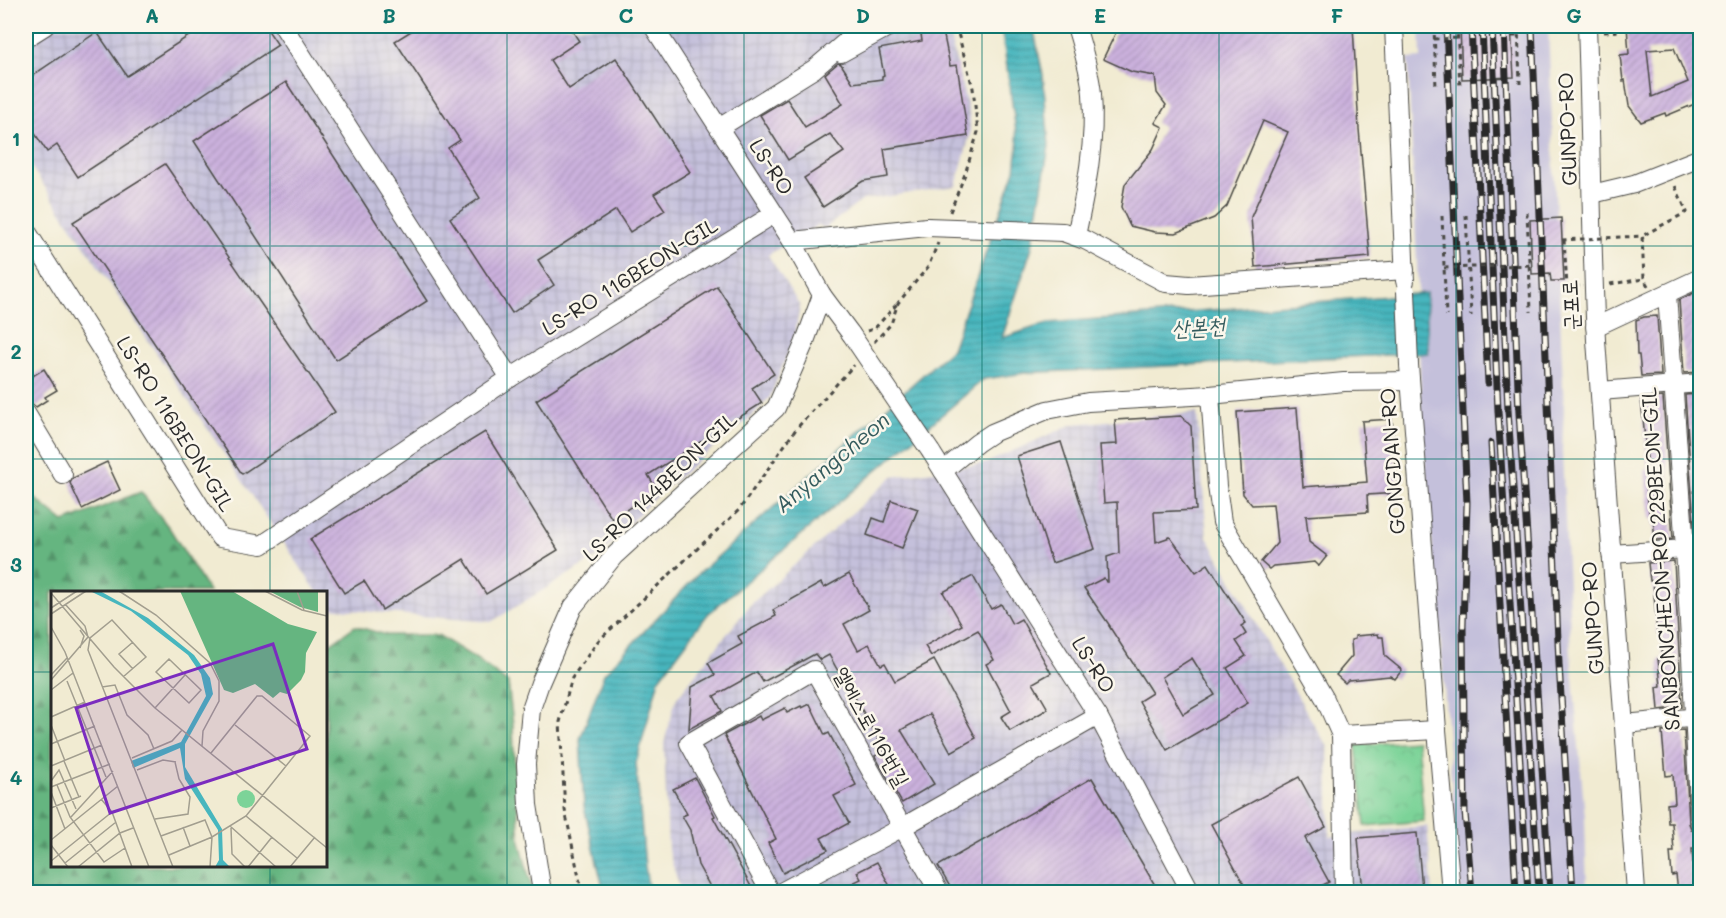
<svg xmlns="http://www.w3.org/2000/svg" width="1726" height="918" font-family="Mali,'Poor Story',sans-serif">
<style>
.industrial{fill:url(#industrial-grid)}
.railway{fill:#c4c0db}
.forest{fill:url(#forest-firs);stroke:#487056;stroke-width:1.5}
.park{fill:url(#park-crowns);stroke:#547f62;stroke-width:1.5}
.water{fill:url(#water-rules);stroke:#397074;stroke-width:1.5}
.building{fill:url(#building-hatch);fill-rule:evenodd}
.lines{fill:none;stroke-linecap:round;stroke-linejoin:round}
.minor-casing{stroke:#494844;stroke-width:20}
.path{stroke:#494844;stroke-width:3;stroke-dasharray:4.5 4.5;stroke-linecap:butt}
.minor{stroke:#fff;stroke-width:18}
.rail-casing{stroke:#2b2b2b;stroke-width:7}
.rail{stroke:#fbf7ec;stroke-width:4.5;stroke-dasharray:14;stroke-linecap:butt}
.minor-bridge-casing{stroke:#494844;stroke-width:20;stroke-linecap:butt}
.path-bridge{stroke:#494844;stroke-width:3;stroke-dasharray:4.5 4.5;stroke-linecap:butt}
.minor-bridge{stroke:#fff;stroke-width:18}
.grid{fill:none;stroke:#0f766e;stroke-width:1.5;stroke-opacity:0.55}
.labels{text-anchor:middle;stroke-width:5;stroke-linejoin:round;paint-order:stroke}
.street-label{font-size:21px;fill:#2b2b2b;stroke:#fbf7ec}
.water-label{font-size:22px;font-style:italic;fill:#355c5e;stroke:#fbf7ec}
.inset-road{fill:none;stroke:#a29e8f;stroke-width:1.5}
.view{fill:#7b2cbf;fill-opacity:0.15;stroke:#7b2cbf;stroke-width:3}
.inset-edge{fill:none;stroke:#2b2b2b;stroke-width:3}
.neatline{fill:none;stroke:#0f766e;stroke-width:2}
.grid-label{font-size:20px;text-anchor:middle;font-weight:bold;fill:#0f766e}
</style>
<defs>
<pattern id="industrial-grid" width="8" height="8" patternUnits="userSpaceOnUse" patternTransform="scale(1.5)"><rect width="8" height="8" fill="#c4c0db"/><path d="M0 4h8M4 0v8" fill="none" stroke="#a9a5bc"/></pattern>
<pattern id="forest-firs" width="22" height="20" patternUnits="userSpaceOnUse" patternTransform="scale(1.5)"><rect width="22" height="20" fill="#65b580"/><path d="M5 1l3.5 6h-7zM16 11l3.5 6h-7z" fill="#539369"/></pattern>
<pattern id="park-crowns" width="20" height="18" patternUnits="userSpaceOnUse" patternTransform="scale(1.5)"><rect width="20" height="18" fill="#7cd398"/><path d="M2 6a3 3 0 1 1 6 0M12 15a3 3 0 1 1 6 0" fill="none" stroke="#6bb583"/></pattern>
<pattern id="water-rules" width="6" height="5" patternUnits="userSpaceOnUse" patternTransform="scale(1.5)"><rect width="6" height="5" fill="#47b6be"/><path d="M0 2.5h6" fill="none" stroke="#3b949b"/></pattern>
<pattern id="building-hatch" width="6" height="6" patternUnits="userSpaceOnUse" patternTransform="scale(1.5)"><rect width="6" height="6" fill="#cbb1dd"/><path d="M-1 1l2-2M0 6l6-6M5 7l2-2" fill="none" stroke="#ae98be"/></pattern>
</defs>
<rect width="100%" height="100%" fill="#fbf7ec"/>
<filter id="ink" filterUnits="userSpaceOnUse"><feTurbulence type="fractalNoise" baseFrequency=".0167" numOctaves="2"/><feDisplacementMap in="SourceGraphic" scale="12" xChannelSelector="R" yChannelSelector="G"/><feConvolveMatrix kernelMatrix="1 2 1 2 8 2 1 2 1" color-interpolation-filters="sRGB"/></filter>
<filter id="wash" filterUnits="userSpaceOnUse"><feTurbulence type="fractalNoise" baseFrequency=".008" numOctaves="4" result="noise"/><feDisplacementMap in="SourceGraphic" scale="24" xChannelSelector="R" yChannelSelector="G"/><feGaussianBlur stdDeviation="1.35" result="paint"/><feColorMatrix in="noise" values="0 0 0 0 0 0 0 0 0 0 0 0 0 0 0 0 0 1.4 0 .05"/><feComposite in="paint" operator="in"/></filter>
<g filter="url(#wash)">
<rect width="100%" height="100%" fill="#f1ebd2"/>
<g class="industrial">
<polygon points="26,26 947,26 970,117 970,135 956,186 863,200 825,228 818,225 768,255 800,306 794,338 770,397 749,419 698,460 644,508 602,554 491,622 327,608 326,605 326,592 317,592 26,159"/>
<polygon points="1197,413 1207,537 1316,728 1328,747 1330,836 1427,826 1433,892 681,892 668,850 664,743 676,699 749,606 892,477 986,463 1073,424"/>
</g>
<polygon class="railway" points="1420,26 1548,26 1564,409 1562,451 1571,654 1585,817 1587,892 1460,892 1440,633 1421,416 1418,289 1408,59 1421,58"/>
<polygon class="forest" points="26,491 64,522 141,492 170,529 209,592 52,592 52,866 326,866 326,647 355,626 387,635 438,635 478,660 508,683 513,724 514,753 520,842 533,892 26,892"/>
<polygon class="park" points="1417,741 1424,821 1365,826 1356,745"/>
<polygon class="water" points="1001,26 1033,26 1043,75 1049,146 1032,247 1002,338 1048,323 1426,293 1428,353 1025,373 984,379 708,614 659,679 636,763 645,866 649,892 604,892 584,807 580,739 604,674 698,574 952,349 1015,170 1018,145"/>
<g id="blocks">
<g class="building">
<polygon points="204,26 265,26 278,45 78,177 57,145 47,152 26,120 26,80 97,32 127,76"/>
<polygon points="419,26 569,26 579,41 550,60 569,89 616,58 690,172 654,194 665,210 630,232 616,210 538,260 554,285 512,313 450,218 480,198 448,148 460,140 395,41"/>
<polygon points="928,26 942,26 950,66 957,65 968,136 884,149 888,177 863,181 823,207 804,178 844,152 830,134 788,160 760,115 787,99 805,127 843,104 825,74 838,63 841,64 853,83 882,79 882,76 884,75 879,49 922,41 920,27"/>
<polygon points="1119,26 1353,26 1359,129 1370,257 1255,267 1251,217 1288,132 1263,121 1227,206 1214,218 1176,233 1155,232 1130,226 1121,207 1125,184 1153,149 1163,127 1155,123 1166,105 1157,93 1155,76 1132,72 1103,59"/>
<polygon points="1460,26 1511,26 1514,77 1462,79"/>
<path d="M1627 26H1701V111L1697 103 1666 116 1665 113 1641 122 1629 106 1625 80 1623 81 1620 55 1629 54ZM1674 48 1688 82 1652 97 1647 50Z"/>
<polygon points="286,82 427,301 336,360 194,141"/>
<polygon points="165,164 335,412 242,474 73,222"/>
<polygon points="1561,218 1564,281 1551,281 1550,273 1532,274 1530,220"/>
<polygon points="717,286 774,374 752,388 762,403 648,475 657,490 612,519 536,400"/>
<polygon points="1698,291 1700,317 1701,372 1684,373 1679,300"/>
<polygon points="1657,316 1661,375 1641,376 1639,355 1637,355 1636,320 1644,317"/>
<polygon points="44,369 57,390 45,397 47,400 36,407 31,403 26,402 26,385 31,381 29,378"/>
<polygon points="1701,394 1701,537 1695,537 1685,395"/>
<polygon points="1663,397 1673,539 1655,540 1653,519 1650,519 1647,493 1645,470 1648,470 1641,399"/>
<polygon points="1297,408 1303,487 1367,482 1362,421 1392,419 1398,493 1367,495 1368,512 1306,516 1309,542 1327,556 1319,566 1315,562 1273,566 1269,569 1261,562 1277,543 1273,504 1252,505 1243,494 1237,412"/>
<path d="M1181 416 1191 426 1196 510 1154 512 1156 542 1170 537 1196 572 1208 564 1246 623 1241 626 1246 634 1236 641 1246 656 1227 668 1248 703 1167 750 1139 701 1152 693 1109 626H1110L1084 588 1104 578 1106 582H1108L1107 557 1119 553 1117 502 1104 503 1100 445 1117 444 1115 420ZM1192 658 1215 695 1183 714 1162 677Z"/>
<polygon points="485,432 558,550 486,594 464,559 382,610 364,581 344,593 310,539"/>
<polygon points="1061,442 1095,549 1052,563 1017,456"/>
<polygon points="107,462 120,490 82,509 70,483 73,478"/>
<polygon points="891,500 918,509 902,548 867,535 873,518 884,522"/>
<polygon points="1697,559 1701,559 1701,626"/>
<polygon points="1674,561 1682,707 1659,710 1657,687 1661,686 1658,659 1663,659 1660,633 1657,633 1653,581 1650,581 1648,563"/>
<polygon points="849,574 869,610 844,624 858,650 869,644 881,665 885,663 895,681 934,660 976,738 951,752 930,714 901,730 934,784 902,803 875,756 884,750 845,679 843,680 829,655 820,660 815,654 763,682 757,672 714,696 722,711 689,729 692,687 715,675 708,663 742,644 738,636 776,616 773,610 821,583 824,588"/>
<polygon points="973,576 991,609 1001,604 1012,624 1021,619 1051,673 1033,683 1048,709 1010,731 1001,717 1011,711 986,664 994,660 978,630 931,656 925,646 962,625 943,592"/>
<polygon points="1378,634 1379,637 1383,637 1385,656 1402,670 1395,679 1390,676 1348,680 1345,683 1336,675 1352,656 1351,640 1355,639 1355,636"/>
<polygon points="810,704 825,735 829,733 856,785 834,796 849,823 821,838 828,850 783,873 768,843 776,839 724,735 759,716 761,720 785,708 787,713 801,706 802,708"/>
<polygon points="1684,730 1689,823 1691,829 1696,832 1698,849 1692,849 1694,877 1698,877 1699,892 1678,892 1676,875 1672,876 1670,852 1674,852 1672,823 1668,823 1667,804 1675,803 1673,775 1666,776 1662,732"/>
<polygon points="1299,777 1326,827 1305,838 1329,882 1309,892 1248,892 1211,824"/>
<polygon points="695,778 715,816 713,817 754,892 713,892 698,865 690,830 682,816 687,814 673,789"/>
<polygon points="1092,778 1159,892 953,892 938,866"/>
<polygon points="1417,833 1422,889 1384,892 1363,892 1358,838"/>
<polygon points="877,862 893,892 834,892 861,879 857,872"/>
</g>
</g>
</g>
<g filter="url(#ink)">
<use href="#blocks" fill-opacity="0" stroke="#494844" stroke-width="1.5"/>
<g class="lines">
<defs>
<g id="minor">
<polyline points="283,26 510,378"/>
<polyline points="653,26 792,241 822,295 851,334"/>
<polyline points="1394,26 1405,281"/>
<path d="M1587 26C1591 130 1591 235 1596 340L1636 892"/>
<polyline points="26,38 45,26"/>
<polyline points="841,53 890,26"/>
<polyline points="719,128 814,69 850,38"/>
<polyline points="1592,194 1634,184 1700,158"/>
<polyline points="26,230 220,538 262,545 510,378 774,214"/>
<polyline points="1063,232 1085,240 1166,283 1189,285 1405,270"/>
<path d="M1076 236C1086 189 1096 142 1092 94 1090 71 1082 47 1076 26"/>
<polyline points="792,241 927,227"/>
<polyline points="1667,294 1685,549 1700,822"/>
<polyline points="1595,327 1700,278"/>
<polyline points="1409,365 1437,730 1451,892"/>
<polyline points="1600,391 1700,383"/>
<polyline points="1210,395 1217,486 1222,522 1325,699 1341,735 1344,892"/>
<polyline points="26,413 63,475"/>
<polyline points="931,452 1098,716 1191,892"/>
<polyline points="943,471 977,443 992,433 1047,410 1088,402 1210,395 1344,382 1410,381"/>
<polyline points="1611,554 1700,548"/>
<polyline points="1624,724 1700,717"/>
<polyline points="1341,735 1437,730"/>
<polyline points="542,892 528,805 526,764 531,709 540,683 573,607 614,556 776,408 804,344 822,295"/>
<polyline points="770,892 689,743 814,670 939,892"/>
<polyline points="781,892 901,828 1098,716"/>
</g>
</defs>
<use href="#minor" class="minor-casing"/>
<g class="path">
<polyline points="1434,26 1436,89"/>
<polyline points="1457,26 1460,88"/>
<polyline points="1518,26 1520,84"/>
<polyline points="1604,32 1621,31 1621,26"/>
<polyline points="1512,36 1518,36"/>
<polyline points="950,212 965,174 978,132 973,88 956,26"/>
<polyline points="1527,212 1531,312"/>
<polyline points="1466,215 1471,316"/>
<polyline points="1442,216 1446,316"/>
<polyline points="1564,240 1567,286 1580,286"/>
<polyline points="1610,284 1644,279"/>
<polyline points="1648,286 1644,279 1642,236 1687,212 1675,186"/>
<polyline points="867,331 874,329 897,304"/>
<polyline points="874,342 891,324 898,303 928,267 938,243"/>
<polyline points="582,892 565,810 560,722 572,678 598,641 739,510 796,429 854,365"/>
</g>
<use href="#minor" class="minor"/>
<defs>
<g id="rail">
<polyline points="1446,26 1467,503 1463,626 1465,813 1472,892"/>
<polyline points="1471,26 1488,383"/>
<polyline points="1482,26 1498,411 1528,892"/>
<polyline points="1492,26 1508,410 1539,892"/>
<polyline points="1504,26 1519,413 1550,892"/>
<polyline points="1532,26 1559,664 1573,892"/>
<polyline points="1491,443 1516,892"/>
</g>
</defs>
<use href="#rail" class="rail-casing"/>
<use href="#rail" class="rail"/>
<defs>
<g id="minor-bridge">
<polyline points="927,227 1063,232"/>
<polyline points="1406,291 1409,365"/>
<polyline points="851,334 931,452"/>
</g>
</defs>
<use href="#minor-bridge" class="minor-bridge-casing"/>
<g class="path-bridge">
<polyline points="1434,39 1461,38"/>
<polyline points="1562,240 1642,236 1643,239"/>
<polyline points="1444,268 1532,265"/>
</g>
<use href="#minor-bridge" class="minor-bridge"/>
</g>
</g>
<path class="grid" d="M270 26V592M507 26V892M744 26V892M982 26V892M1219 26V892M1456 26V892M26 246H1700M26 459H1700M26 672H52M326 672H1700M270 866V892"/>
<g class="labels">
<g class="street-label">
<text transform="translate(1568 129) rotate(-92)" y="7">GUNPO-RO</text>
<text transform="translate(771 167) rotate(57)" y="7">LS-RO</text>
<text transform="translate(630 277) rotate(-32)" y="7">LS-RO 116BEON-GIL</text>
<text transform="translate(1571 305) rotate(-93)" y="7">군포로</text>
<text transform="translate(175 424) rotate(58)" y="7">LS-RO 116BEON-GIL</text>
<text transform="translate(1393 461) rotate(-94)" y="7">GONGDAN-RO</text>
<text transform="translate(660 487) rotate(-44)" y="7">LS-RO 144BEON-GIL</text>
<text transform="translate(1661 559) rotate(-94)" y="7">SANBONCHEON-RO 229BEON-GIL</text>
<text transform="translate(1593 618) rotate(-94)" y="7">GUNPO-RO</text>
<text transform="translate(1093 665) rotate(58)" y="7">LS-RO</text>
<text transform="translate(871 727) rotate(61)" y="7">엘에스로116번길</text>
</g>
<g class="water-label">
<text transform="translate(1198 327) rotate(-4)" y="8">산본천</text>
<text transform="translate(832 462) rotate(-40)" y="8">Anyangcheon</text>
</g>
</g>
<g transform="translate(51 591)">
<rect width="276" height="276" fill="#f1ebd2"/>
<path d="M129 0H181L237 33 266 41 255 62 254 81 250 89 236 103 229 101 222 107 204 93 182 102 173 99ZM218 0H267V21L249 16Z" fill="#65b580"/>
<path d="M186 208a9 9 0 1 1 18 0a9 9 0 1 1-18 0Z" fill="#7cd398"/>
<path d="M39 0H49L97 27 143 64 159 87 162 103 134 153V176L171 238 172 269 179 276H164L168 269 167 239 134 188 129 157 82 177 80 170 130 151 155 105 150 83 137 64 80 20Z" fill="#47b6be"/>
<path class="inset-road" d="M68 0 105 24 159 72 168 90V110L152 140 151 155M214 0 251 19 276 25M246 0 253 19M0 2 63 76 104 117 276 257M0 17 26 0M0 23 35 0M0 36 14 61 98 276M29 57 33 45 29 39M118 68 150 99 138 112 105 81ZM82 78 68 63 82 51M0 84 16 67M72 86 95 66 61 29 39 47 37 59 122 276M0 89 37 46 34 35 14 13M16 90 55 186M51 96 64 94 76 124 97 144 103 158M0 99 22 82M104 117 134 84M0 126 34 111M0 134 14 170M184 134 235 175M0 153 44 135M81 167 121 150 131 139M13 170 28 206M0 175 51 154M86 179 112 169 125 171M0 190 8 179 25 218M6 194 19 226 53 271 74 257M0 196 59 173M0 201 14 238M50 208 61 221 81 276M0 217 30 205M195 225 246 267M20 226 62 180M104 228 137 223 139 206 128 188 124 171M179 235 225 276M132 236 139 255M180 237 181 263 194 276M110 245 154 229 161 246 159 276M0 249 67 195M0 254 17 276M118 264 161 246 195 225 259 145 211 105H206L160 162M0 270 61 221M14 272 65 231M27 276 69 242 82 237M197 276 221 246M239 276 264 246"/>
<path class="view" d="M222 53 256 158 59 222 25 117Z"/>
<rect width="276" height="276" class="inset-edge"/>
</g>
<rect width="1726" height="918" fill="none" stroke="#fbf7ec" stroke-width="66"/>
<rect x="33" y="33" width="1660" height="852" class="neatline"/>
<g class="grid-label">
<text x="152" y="23">A</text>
<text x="389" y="23">B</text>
<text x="626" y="23">C</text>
<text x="863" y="23">D</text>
<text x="1100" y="23">E</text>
<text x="1337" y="23">F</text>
<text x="1574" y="23">G</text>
<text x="16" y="146">1</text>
<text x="16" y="359">2</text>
<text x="16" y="572">3</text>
<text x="16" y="785">4</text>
</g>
</svg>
